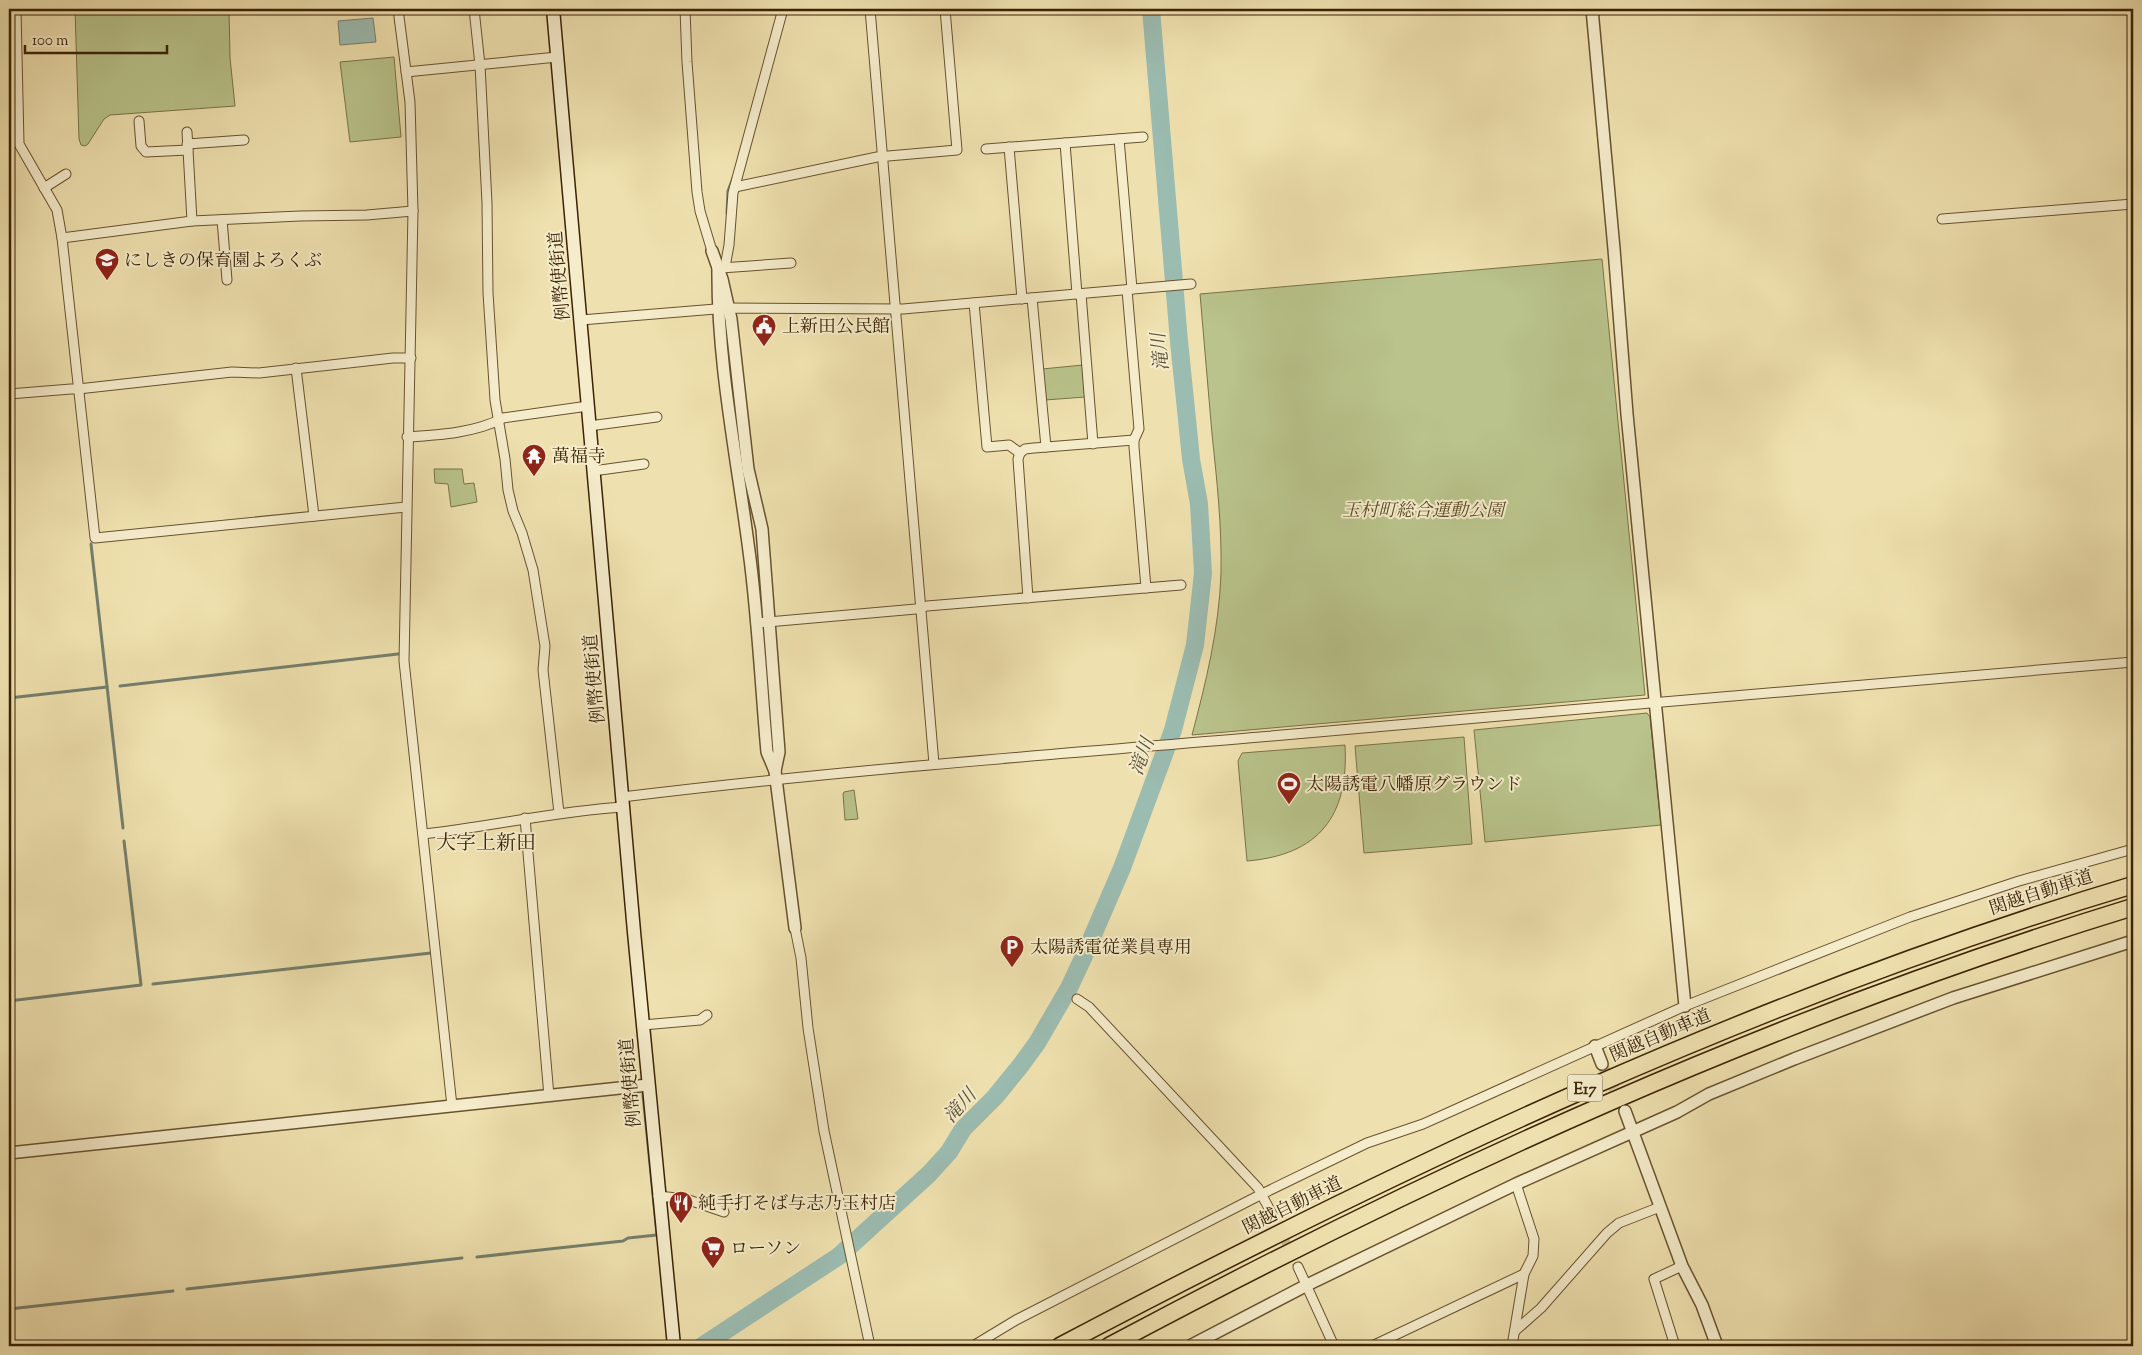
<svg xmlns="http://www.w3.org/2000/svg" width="2142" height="1355" font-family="'Sorts Mill Goudy','Noto Serif JP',serif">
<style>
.green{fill:#b9c38b;stroke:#7a7348}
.water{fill:#9bbcb1;stroke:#757f6c}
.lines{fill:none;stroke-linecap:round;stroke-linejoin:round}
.stream{stroke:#757f6c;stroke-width:3}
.river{stroke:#9bbcb1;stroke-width:18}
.minor-tunnel{stroke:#cbbb8d;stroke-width:9;stroke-dasharray:9 4.5;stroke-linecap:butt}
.tertiary-tunnel{stroke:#cbbb8d;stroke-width:11;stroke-dasharray:11 5.5;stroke-linecap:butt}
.minor-casing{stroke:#68522f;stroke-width:11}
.tertiary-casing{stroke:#68522f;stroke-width:14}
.secondary-casing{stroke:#3b2304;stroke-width:15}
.motorway-casing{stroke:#3b2304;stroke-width:19}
.minor{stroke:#f5eccb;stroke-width:9}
.tertiary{stroke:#f5eccb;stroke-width:11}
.secondary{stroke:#f5eccb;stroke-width:12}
.motorway{stroke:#efe1af;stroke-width:16}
.labels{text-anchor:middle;stroke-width:4;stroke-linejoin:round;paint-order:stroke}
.shield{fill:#f5eccb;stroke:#735f40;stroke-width:1}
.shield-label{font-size:16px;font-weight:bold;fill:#3b2304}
.poi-label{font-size:18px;fill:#3b2304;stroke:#f5eccb;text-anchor:start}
.street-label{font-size:18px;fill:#3b2304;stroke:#f5eccb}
.park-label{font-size:18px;font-style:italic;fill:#5a4b26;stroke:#f5eccb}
.water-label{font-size:19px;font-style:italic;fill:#585138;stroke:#f5eccb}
.quarter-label{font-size:20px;fill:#3b2304;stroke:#f5eccb}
</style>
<rect width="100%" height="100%" fill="#efe1af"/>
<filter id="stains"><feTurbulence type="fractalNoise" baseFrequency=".004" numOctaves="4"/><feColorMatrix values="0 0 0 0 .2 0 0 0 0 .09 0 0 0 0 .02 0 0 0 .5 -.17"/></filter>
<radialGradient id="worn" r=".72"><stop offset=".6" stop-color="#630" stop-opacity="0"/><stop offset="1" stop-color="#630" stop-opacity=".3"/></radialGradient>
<g class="green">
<polygon points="75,9 229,9 230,58 235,106 110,115 104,119 88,144 85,146 81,145 79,139"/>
<polygon points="394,57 401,137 350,142 340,62"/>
<path d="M1602 259 1645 695 1192 735C1206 682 1219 629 1221 574 1222 527 1217 481 1212 434 1208 387 1204 341 1200 294Z"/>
<polygon points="1083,365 1085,397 1045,400 1042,369"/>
<polygon points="434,469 462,469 464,484 474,483 477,502 451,507 448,484 435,483"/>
<polygon points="1647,713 1650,717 1661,825 1485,842 1474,730"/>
<polygon points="1464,737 1472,844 1364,853 1355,746"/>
<path d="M1345 745C1349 816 1319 855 1247 861L1238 761 1242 753Z"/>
<polygon points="854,790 858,819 845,820 843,794 844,792"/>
</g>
<polygon class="water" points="373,18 376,42 340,45 338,21"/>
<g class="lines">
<g class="stream">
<polyline points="9,94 12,94"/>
<polyline points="727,213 728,191 733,178"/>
<polyline points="91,544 123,828"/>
<polyline points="120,686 398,654"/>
<polyline points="9,698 107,687"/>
<polyline points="153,984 431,953"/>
<polyline points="9,1001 141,985 124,841"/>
<polyline points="477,1257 623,1241 628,1238 657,1235 643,1094"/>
<polyline points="187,1289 462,1258"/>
<polyline points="9,1309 173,1291"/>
</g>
<polyline class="river" points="702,1346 839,1256 929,1174 949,1152 963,1129 995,1097 1021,1065 1037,1043 1069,988 1083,958 1122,868 1173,730 1195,645 1203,573 1199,504 1191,459 1179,341 1151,9"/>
<polyline class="minor-tunnel" points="1272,1214 1298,1267"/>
<polyline class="tertiary-tunnel" points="1602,1064 1622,1105"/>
<defs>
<g id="minor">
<polyline points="16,9 19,144 57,210 62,238 95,538 406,507"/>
<polyline points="398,9 410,102 413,211 404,661 452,1106"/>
<polyline points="474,9 480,65 487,203 488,293 495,400 505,459 508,490 513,511 522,533 533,570 545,646 543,670 559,813"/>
<polyline points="685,9 687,62 697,192 700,211 712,251"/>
<polyline points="870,9 934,764"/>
<polyline points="406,72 557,57"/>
<polyline points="139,121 141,146 146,152 188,150"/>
<polyline points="187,132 192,221"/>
<polyline points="1119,139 1132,289"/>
<polyline points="1065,143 1077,294"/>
<polyline points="187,144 244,140"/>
<polyline points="1009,147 1022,299"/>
<polyline points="986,149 1143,137"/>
<polyline points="735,187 877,157 957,150 945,9"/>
<polyline points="44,188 66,174"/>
<polyline points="1942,219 2133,204"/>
<polyline points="222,220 227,280"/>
<polyline points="62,238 192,221 300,216 367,215 413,211"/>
<polyline points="725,267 729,245 733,193 783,9"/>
<polyline points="721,268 791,263"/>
<polyline points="1127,290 1139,429 1134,440 1134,447 1146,588"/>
<polyline points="1081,294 1093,444"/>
<polyline points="1032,298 1046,447"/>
<polyline points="974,303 987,447 1009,445 1020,453"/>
<polyline points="581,320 728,308 903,309 1191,284"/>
<polyline points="296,368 314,516"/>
<polyline points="9,394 71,389 78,389 232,372 259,373 393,358 411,358"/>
<polyline points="589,426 657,417"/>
<path d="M407 437C439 435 475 433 503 418L588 406"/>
<polyline points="593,471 644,464"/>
<polyline points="1028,598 1018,459 1020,453 1025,449 1034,448 1134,440"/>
<polyline points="756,623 916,609 927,606 1181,585"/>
<path d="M622 797C834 771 1047 755 1260 737 1551 712 1842 685 2133 662"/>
<polyline points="525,818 549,1096"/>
<path d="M423 834C490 827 556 811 623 807"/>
<polyline points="795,928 801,958 808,1028 824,1131 870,1346"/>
<polyline points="1077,999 1089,1007 1258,1188 1272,1214"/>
<polyline points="643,1025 700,1020 707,1015"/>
<polyline points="658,1196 686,1199 724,1212"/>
<polyline points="1298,1267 1334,1346"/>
<polyline points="1515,1331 1541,1308 1607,1233 1619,1223 1660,1207"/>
<polyline points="973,1346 1016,1320 1262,1194 1367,1143 1423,1124 1685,1006 1910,917 2019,881 2133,849"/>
<polyline points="1372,1346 1524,1274"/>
<polyline points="1512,1346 1524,1274 1533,1256 1534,1239 1516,1184"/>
<polyline points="1675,1346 1654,1279 1682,1266"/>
</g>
<g id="tertiary">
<polyline points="1592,9 1614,249 1627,414 1685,1006"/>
<polyline points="712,251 722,279 731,319 748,469 762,529 779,752 775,771"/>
<path d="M718 268C717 363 737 457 749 551 758 617 761 685 767 752L775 771 795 928"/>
<polyline points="1595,1046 1602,1064"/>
<polyline points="1625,1111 1682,1266 1702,1305 1717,1346"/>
<polyline points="9,1153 648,1085"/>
<polyline points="1190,1346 1307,1285 1516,1184 1677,1112 1709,1094 1794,1059 1953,998 2133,941"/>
</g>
<polyline id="secondary" points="553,9 634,932 674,1346"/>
<g id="motorway">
<path d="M1060 1346C1405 1164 1759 997 2133 885"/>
<path d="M1109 1346C1437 1171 1777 1016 2133 907"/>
</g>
</defs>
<use href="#minor" class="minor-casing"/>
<use href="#tertiary" class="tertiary-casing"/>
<use href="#secondary" class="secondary-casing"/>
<use href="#motorway" class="motorway-casing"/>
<use href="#minor" class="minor"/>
<use href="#tertiary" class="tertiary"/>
<use href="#secondary" class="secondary"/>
<use href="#motorway" class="motorway"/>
</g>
<defs>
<symbol id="school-pin" viewBox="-11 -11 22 30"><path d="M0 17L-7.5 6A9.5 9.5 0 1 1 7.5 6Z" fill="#8f2418" stroke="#f5eccb"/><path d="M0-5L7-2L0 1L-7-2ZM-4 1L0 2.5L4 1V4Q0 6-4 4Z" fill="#fff"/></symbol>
<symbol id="civic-pin" viewBox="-11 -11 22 30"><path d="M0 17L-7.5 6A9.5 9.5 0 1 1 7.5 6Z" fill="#8f2418" stroke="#f5eccb"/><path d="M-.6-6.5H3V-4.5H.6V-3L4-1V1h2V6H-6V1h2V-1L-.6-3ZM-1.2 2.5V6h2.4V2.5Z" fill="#fff"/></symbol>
<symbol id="temple-pin" viewBox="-11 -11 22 30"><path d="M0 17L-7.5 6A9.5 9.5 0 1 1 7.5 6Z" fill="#8f2418" stroke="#f5eccb"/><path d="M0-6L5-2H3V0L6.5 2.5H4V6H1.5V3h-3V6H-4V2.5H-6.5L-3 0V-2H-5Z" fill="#fff"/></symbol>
<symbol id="stadium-pin" viewBox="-11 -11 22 30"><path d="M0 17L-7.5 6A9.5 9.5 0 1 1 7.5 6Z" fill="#8f2418" stroke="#f5eccb"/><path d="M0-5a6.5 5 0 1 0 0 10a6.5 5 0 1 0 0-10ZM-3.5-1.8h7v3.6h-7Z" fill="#fff"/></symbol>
<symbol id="parking-pin" viewBox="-11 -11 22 30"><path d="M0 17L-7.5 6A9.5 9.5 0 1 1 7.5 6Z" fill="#8f2418" stroke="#f5eccb"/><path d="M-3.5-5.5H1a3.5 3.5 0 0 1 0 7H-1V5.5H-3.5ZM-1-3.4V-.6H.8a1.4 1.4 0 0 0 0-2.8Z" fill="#fff"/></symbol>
<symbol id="restaurant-pin" viewBox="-11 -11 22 30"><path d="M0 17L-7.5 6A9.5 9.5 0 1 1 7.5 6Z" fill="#8f2418" stroke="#f5eccb"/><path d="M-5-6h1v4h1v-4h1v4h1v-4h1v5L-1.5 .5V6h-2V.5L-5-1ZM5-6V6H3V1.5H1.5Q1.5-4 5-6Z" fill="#fff"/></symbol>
<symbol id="supermarket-pin" viewBox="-11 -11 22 30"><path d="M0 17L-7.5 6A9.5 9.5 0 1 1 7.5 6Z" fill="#8f2418" stroke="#f5eccb"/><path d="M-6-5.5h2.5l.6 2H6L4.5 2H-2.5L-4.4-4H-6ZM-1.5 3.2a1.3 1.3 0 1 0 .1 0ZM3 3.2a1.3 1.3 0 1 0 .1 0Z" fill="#fff"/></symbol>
</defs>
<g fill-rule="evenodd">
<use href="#school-pin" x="93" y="246" width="28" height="38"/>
<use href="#civic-pin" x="750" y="312" width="28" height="38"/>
<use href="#temple-pin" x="520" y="442" width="28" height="38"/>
<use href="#stadium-pin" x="1275" y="770" width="28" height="38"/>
<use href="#parking-pin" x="998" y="933" width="28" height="38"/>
<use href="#restaurant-pin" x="667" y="1189" width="28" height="38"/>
<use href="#supermarket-pin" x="699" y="1234" width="28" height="38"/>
</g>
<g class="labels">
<rect class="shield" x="1567.5" y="1074.5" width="35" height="27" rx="4"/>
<g class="shield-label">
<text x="1585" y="1094">E17</text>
</g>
<g class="poi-label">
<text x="124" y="266">にしきの保育園よろくぶ</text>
<text x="782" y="332">上新田公民館</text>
<text x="552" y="462">萬福寺</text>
<text x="1306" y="790">太陽誘電八幡原グラウンド</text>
<text x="1030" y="953">太陽誘電従業員専用</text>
<text x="698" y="1209">純手打そば与志乃玉村店</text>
<text x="730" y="1254">ローソン</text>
</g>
<g class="street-label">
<text transform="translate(559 276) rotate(-95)" y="6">例幣使街道</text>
<text transform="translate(594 679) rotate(-95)" y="6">例幣使街道</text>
<text transform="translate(2041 892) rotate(-18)" y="6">関越自動車道</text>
<text transform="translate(1660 1035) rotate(-23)" y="6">関越自動車道</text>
<text transform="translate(630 1083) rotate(-95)" y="6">例幣使街道</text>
<text transform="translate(1292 1205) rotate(-26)" y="6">関越自動車道</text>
</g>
<g class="park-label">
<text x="1423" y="516">玉村町総合運動公園</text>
</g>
<g class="water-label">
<text transform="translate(1159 352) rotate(-96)" y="7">滝川</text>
<text transform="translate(1141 756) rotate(-70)" y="7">滝川</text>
<text transform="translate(959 1105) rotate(-48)" y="7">滝川</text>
</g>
<g class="quarter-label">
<text x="486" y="849">大字上新田</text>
</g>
</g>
<rect width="2142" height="1355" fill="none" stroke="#efe1af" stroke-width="30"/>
<rect x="10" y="10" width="2122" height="1335" fill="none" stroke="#3b2304" stroke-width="2.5"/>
<rect x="15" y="15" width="2112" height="1325" fill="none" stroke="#3b2304"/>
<path d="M25 45v8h142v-8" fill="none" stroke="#3b2304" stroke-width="2.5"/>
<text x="32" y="45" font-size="15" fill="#3b2304" stroke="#f5eccb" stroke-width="4" paint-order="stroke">100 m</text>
<rect width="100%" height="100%" filter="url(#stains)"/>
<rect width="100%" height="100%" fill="url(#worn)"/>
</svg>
